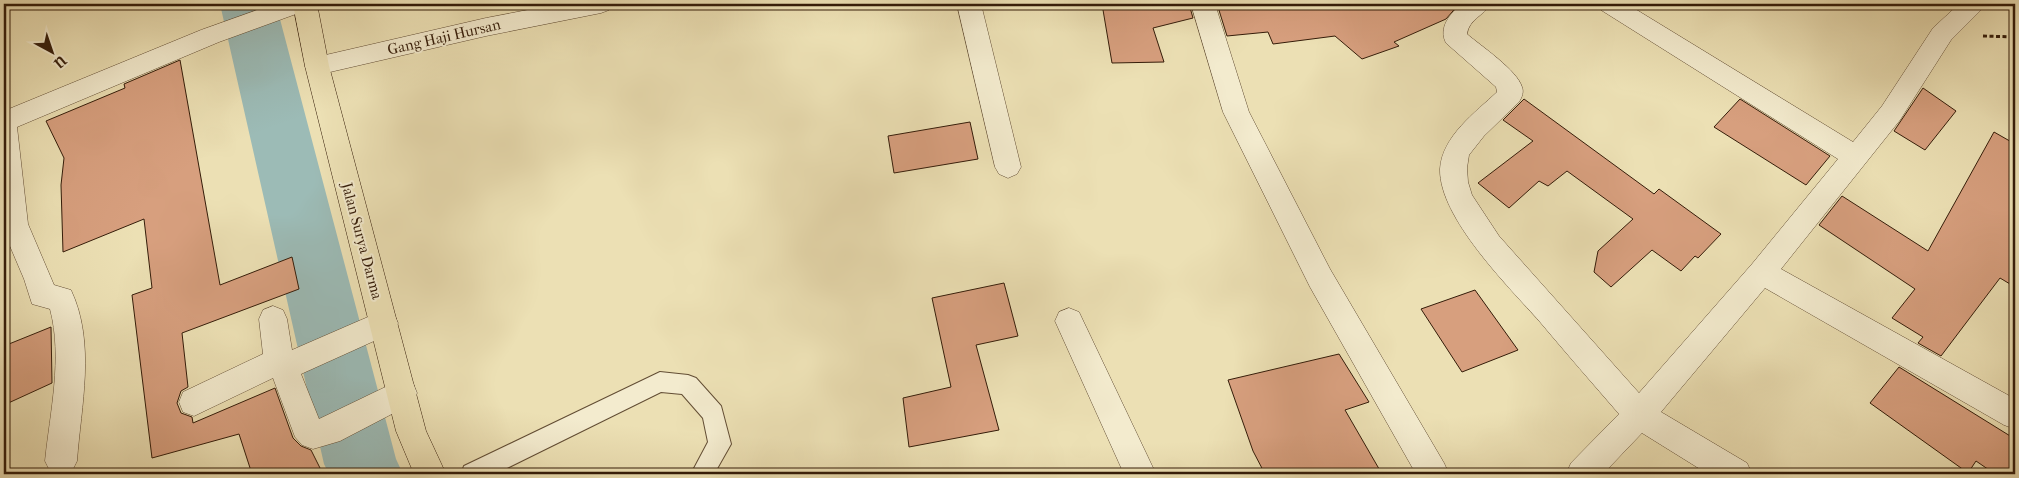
<svg xmlns="http://www.w3.org/2000/svg" width="2019" height="478" font-family="'IM FELL French Canon',serif">
<style>
.lines{fill:none;stroke-linecap:round;stroke-linejoin:round}
.river{fill:#9cbbb6;fill-rule:evenodd}
.building{fill:#d79f7e;stroke:#341c09}
.lane-casing{stroke:#624d34;stroke-width:2}
.street-casing{stroke:#624d34;stroke-width:1}
.primary-casing{stroke:#341c09;stroke-width:1}
.path{stroke:#341c09;stroke-width:3;stroke-dasharray:4 2.5;stroke-linecap:butt}
.lane{fill:#f3ebce;fill-rule:evenodd}
.street{fill:#f3ebce;fill-rule:evenodd}
.primary{fill:#ece0b4;fill-rule:evenodd}
.labels{text-anchor:middle;stroke-width:4;stroke-linejoin:round;paint-order:stroke}
.street-label{font-size:15px;fill:#341c09;stroke:#f3ebce}
</style>
<rect width="100%" height="100%" fill="#ece0b4"/>
<filter id="stains"><feTurbulence type="fractalNoise" baseFrequency=".004" numOctaves="4"/><feColorMatrix values="0 0 0 0 .2 0 0 0 0 .09 0 0 0 0 .02 0 0 0 .5 -.17"/></filter>
<radialGradient id="worn" r=".72"><stop offset=".6" stop-color="#630" stop-opacity="0"/><stop offset="1" stop-color="#630" stop-opacity=".3"/></radialGradient>
<g class="lines">
<polygon class="river" points="220,4 276,4 396,459 403,474 329,474 324,464"/>
</g>
<g class="building">
<polygon points="1102,4 1189,4 1193,18 1153,28 1164,62 1112,63"/>
<polygon points="1358,4 1459,4 1446,19 1394,42 1399,46 1362,59 1335,36 1273,44 1268,32 1227,36 1218,7"/>
<polygon points="180,60 220,285 292,257 299,289 182,333 188,387 181,391 177,403 181,413 192,417 193,423 275,388 293,438 301,446 311,450 323,474 252,474 239,434 152,458 132,295 152,288 144,219 63,252 61,185 64,158 46,121 125,88 124,84"/>
<polygon points="1923,88 1956,111 1925,150 1894,131"/>
<polygon points="1524,99 1654,194 1659,189 1721,234 1698,258 1695,256 1681,271 1652,250 1611,287 1594,272 1598,251 1633,219 1567,171 1548,186 1539,181 1509,208 1478,183 1533,141 1503,120"/>
<polygon points="1740,99 1830,156 1806,185 1714,127"/>
<polygon points="970,122 978,159 894,173 888,136"/>
<polygon points="1994,132 2015,144 2015,287 2000,278 1941,356 1918,343 1923,337 1892,318 1915,289 1819,225 1842,196 1928,251"/>
<polygon points="1004,283 1018,336 976,345 999,430 909,447 903,398 951,387 932,298"/>
<polygon points="1475,290 1518,350 1462,372 1421,309"/>
<polygon points="51,327 52,383 4,405 4,346"/>
<polygon points="1339,354 1369,402 1345,410 1382,474 1265,474 1253,451 1228,380"/>
<polygon points="1899,367 2015,439 2015,474 1995,474 1976,461 1968,473 1870,403"/>
</g>
<g class="lines">
<defs>
<polygon id="lane" points="660,372 688,375 696,378 721,406 731,444 714,474 691,474 708,442 703,418 682,394 661,392 495,474 461,474 464,466"/>
<g id="street">
<path d="M274 4H311L307 10 219 42 17 127 28 224 54 285 71 290C96 343 81 406 77 461L72 471 65 474 50 471 45 461C50 412 63 358 50 309L32 304 24 279 4 232V111L201 30Z"/>
<polygon points="559,4 613,4 609,10 601,13 486,36 317,75 308,73 305,66 308,59 317,57 486,18"/>
<polygon points="957,4 981,4 1021,167 1017,174 1008,178 999,174 995,167"/>
<polygon points="1191,4 1215,4 1249,112 1330,269 1444,463 1449,474 1416,474 1310,287 1223,112"/>
<path d="M1462 4H1490C1484 16 1469 19 1467 34 1481 46 1517 70 1522 87 1524 92 1522 97 1519 102L1484 136 1469 155 1467 168 1468 182 1472 195 1499 236 1639 393 1752 264 1838 159 1601 10 1597 4H1627L1853 142 1882 106 1933 28 1959 4H1985L1981 10 1951 40 1900 120 1781 269 2015 399V429L2004 425 1765 288 1661 412 1747 463 1752 474H1708L1642 433 1603 474H1566L1571 463 1619 414C1593 384 1566 353 1540 322 1509 287 1439 218 1440 169 1442 136 1476 112 1497 92L1496 87 1446 43C1438 28 1450 13 1462 4Z"/>
<polygon points="273,306 283,310 287,319 292,350 384,310 394,314 398,323 394,332 301,374 319,419 402,379 413,383 417,393 413,403 340,441 313,449 302,445 295,437 273,378 194,416 183,412 179,402 183,392 263,354 259,319 263,310"/>
<polygon points="1069,308 1079,312 1156,474 1124,474 1055,321 1059,312"/>
</g>
<polygon id="primary" points="293,4 317,4 329,66 426,431 446,474 414,474 396,431 305,66"/>
</defs>
<use href="#lane" class="lane-casing"/>
<use href="#street" class="street-casing"/>
<use href="#primary" class="primary-casing"/>
<polyline class="path" points="1983,36 2015,37"/>
<use href="#lane" class="lane"/>
<use href="#street" class="street"/>
<use href="#primary" class="primary"/>
</g>
<g class="labels">
<g class="street-label">
<text transform="translate(444 37) rotate(-13)" y="5">Gang Haji Hursan</text>
<text transform="translate(362 241) rotate(75)" y="5">Jalan Surya Darma</text>
</g>
</g>
<rect width="2019" height="478" fill="none" stroke="#ece0b4" stroke-width="20"/>
<rect x="5" y="5" width="2009" height="468" fill="none" stroke="#341c09" stroke-width="2.5"/>
<rect x="10" y="10" width="1999" height="458" fill="none" stroke="#341c09"/>
<g transform="translate(52 52) rotate(140)" stroke="#f3ebce" stroke-width="4" paint-order="stroke">
<path d="M0-4L9 19L0 12L-9 19Z" fill="#341c09"/>
<text y="-8" font-size="14" font-weight="bold" text-anchor="middle" fill="#341c09">U</text>
</g>
<rect width="100%" height="100%" filter="url(#stains)"/>
<rect width="100%" height="100%" fill="url(#worn)"/>
</svg>
